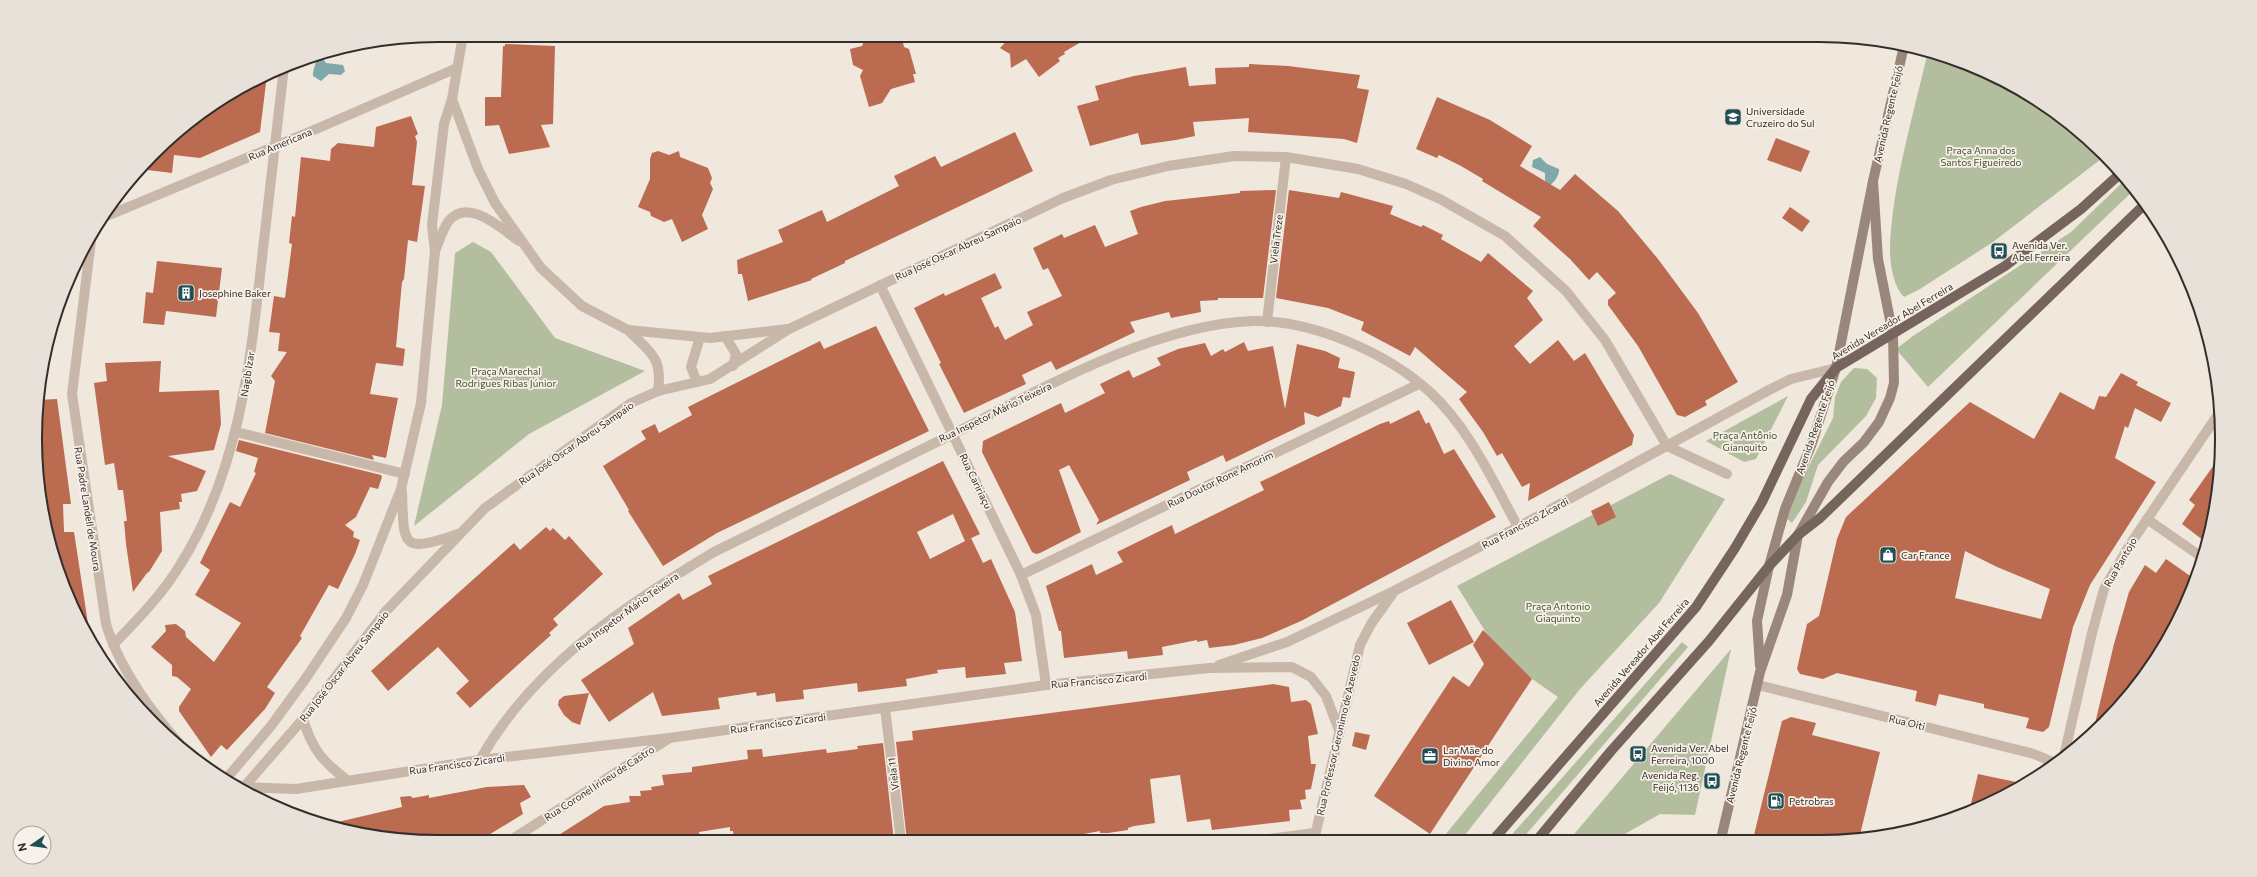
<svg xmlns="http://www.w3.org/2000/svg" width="2257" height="877" font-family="Commissioner,sans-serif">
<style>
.green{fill:#b3be9f}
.water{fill:#7fa8aa}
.building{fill:#bb6b50;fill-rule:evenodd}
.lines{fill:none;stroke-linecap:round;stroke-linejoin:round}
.street{stroke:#c7b8aa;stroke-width:10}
.secondary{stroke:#9a877c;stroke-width:10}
.primary{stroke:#76655c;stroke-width:10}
.labels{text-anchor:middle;stroke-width:3.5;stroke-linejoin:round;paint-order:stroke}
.poi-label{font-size:10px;fill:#352d29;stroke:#f8f1e9;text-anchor:start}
.street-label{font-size:10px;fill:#352d29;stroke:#f8f1e9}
.park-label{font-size:10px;fill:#44512f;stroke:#f8f1e9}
.rim{fill:none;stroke:#352d29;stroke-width:2}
</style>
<rect width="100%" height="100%" fill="#f0e7dd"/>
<g class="green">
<path d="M1928 51 1997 77 2064 119 2105 156 1993 242 1920 289 1904 297C1893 286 1890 264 1890 248 1892 185 1914 113 1928 51Z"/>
<polygon points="2126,179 2134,190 1928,387 1896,349 1913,336 2071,232"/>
<polygon points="473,242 491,252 555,338 645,371 529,434 414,526 442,405 455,253"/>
<polygon points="1854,368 1867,369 1877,378 1876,398 1866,416 1818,465 1806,502 1792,523 1786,518 1793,498 1833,418 1835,397 1841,382"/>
<polygon points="1788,396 1756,459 1744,462 1706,441"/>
<polygon points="1670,474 1725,499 1659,603 1580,689 1461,840 1441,840 1558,697 1518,669 1490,639 1457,586"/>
<polygon points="1682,642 1688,647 1522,839 1508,839"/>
<polygon points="1731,649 1695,815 1660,814 1616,839 1570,839"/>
</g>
<g class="water">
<path d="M324 52V60L326 63 343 65 345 71 341 75 329 74 321 81 313 76C312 69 318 63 315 55Z"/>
<path d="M1540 157 1547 164 1559 169C1560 174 1554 183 1550 185L1545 181V173L1532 167 1533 160Z"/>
</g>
<g class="building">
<polygon points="884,35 901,35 904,47 909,49 916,74 913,74 915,82 891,89 882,103 869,107 860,76 863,70 853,65 850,49 862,46 864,41"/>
<polygon points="1012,35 1093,35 1064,52 1065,54 1058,58 1060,61 1039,77 1026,59 1011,68 1010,54 1000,48"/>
<polygon points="505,44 555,46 553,124 541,125 550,147 509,154 499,125 485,126 485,97 501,97 503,46 505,46"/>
<polygon points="1249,64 1288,66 1360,75 1357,88 1369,90 1357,143 1344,139 1248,132 1249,118 1193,122 1195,136 1176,140 1141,145 1138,133 1090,146 1077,106 1099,100 1095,86 1134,76 1186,67 1189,86 1216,84 1215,68 1249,67"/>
<polygon points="267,75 260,132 200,158 174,155 172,173 139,169 173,135 237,89"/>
<polygon points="1437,97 1490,120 1532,146 1520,166 1560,190 1575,174 1618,211 1658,259 1698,313 1738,382 1705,401 1707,405 1685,417 1677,415 1638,346 1608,305 1608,300 1616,293 1597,272 1589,280 1570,259 1533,226 1541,217 1482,181 1483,179 1461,166 1439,155 1437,158 1416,149"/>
<polygon points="411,116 418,134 415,136 417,142 412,185 425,186 417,242 408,240 404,279 402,282 396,347 405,349 403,366 376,363 370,394 398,398 386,458 372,455 374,460 265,433 275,381 271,376 287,352 278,351 280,333 269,332 274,296 285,298 292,244 289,243 292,216 295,217 301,157 330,161 331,149 338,143 374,147 376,127"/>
<polygon points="1015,132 1033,171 845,261 845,263 811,279 812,280 748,301 742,274 738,274 737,260 783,242 778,230 822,210 827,222 899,186 894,176 935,156 941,167"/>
<polygon points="1776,138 1810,151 1801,172 1767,160"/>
<polygon points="658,151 669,155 679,151 680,157 708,168 712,178 710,183 713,189 702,215 708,229 682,242 672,219 664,222 651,216 650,212 638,207 650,179 650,159 652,153"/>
<polygon points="1276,190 1263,298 1218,298 1218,300 1200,301 1201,312 1171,318 1169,312 1130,322 1135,332 1056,370 1051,361 1022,375 1026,384 964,413 939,364 941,363 914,308 944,293 945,296 995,273 1002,288 981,298 995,328 998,326 1005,340 1033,325 1027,312 1062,296 1048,268 1043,270 1033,248 1062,234 1064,238 1095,225 1105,247 1138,234 1130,211 1141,207 1165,201 1240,193 1240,191"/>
<polygon points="1289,190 1339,198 1341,192 1393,206 1390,214 1421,227 1423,225 1443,235 1441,239 1481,262 1488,253 1533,291 1527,298 1543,320 1514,346 1530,364 1558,340 1574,361 1585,353 1634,435 1632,445 1528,501 1530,483 1522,487 1502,453 1497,456 1483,432 1459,399 1467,392 1415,347 1410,356 1361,330 1364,322 1328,308 1276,298"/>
<polygon points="1790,207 1810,221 1802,232 1782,218"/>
<polygon points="157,261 222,268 216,317 166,311 164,325 143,323 146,292 153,293"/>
<polygon points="876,326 929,431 717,533 663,566 628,511 629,510 603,466 646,439 641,431 655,424 659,433 692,415 688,407 820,341 824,349"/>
<polygon points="1244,342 1248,351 1273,346 1285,409 1297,344 1325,351 1340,358 1338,368 1355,372 1350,398 1343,397 1341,406 1318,417 1304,412 1305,424 1226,462 1223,455 1187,472 1190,480 1096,525 1099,520 1069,465 1059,470 1081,532 1040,553 1036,554 1032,552 982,452 983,441 1061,403 1065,413 1105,393 1100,384 1129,370 1133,378 1161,365 1157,358 1178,349 1205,343 1211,356 1223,349 1225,352"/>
<polygon points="161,361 159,392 219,390 221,424 214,450 168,456 206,471 197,491 181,494 182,502 179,502 180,509 160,512 162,551 149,572 147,573 133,592 126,544 124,521 127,521 123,490 118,490 114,463 105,465 94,383 107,381 105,363"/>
<path d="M2121 373 2138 382 2136 385 2171 403 2161 422 2135 408 2128 428 2125 426 2115 458 2156 482 2090 585 2073 627 2049 727 2043 732 2026 728 2029 718 1984 708V704L1939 694 1936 706 1915 701 1917 691 1837 673 1823 679 1800 674 1797 669 1807 624 1819 616 1837 539 1846 517 1970 402 2034 439 2060 392 2094 410 2099 396 2106 397ZM1965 551 1997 567 2050 589 2041 619 1955 598Z"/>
<polygon points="57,399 71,504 63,504 64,532 74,532 89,630 86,631 66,593 43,517 35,439 38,400"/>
<polygon points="1419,410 1426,424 1429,422 1444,454 1454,449 1496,517 1301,621 1262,638 1234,645 1209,648 1207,640 1197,642 1197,640 1162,647 1163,655 1128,659 1127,651 1064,658 1061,631 1059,631 1046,586 1092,564 1096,575 1123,562 1117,552 1172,525 1175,534 1264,490 1260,482 1380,424 1389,421 1390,424"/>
<polygon points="239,440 381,475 382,477 378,489 370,487 356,517 345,525 354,532 353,537 360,540 355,554 338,589 329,585 300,636 302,638 267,687 275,693 265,709 227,750 221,745 211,757 179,711 179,707 191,689 177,677 172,676 172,665 151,647 166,631 165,625 176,624 185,631 186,637 214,662 241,623 195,595 210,570 200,563 230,502 240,507 256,473 254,472 258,458 236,451"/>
<polygon points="2221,455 2221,465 2208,544 2182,524 2195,505 2189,500"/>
<polygon points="943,461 980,534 965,541 953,514 917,532 930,559 971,538 983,563 991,559 1015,612 1022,661 1004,663 1006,674 966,678 965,667 937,670 938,673 906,679 907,686 858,692 857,683 803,690 804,699 776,702 775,693 757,696 756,692 718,698 720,709 662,716 653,692 609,722 581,680 634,644 628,628 679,593 683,600 712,584 708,576"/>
<polygon points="1609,502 1616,517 1598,526 1591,511"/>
<polygon points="546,527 550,531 553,528 565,540 569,536 603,574 553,619 558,625 549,633 551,635 470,708 456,693 469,681 438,647 388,691 371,671 514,543 520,550"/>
<polygon points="2166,559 2196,580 2191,593 2154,662 2093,732 2114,644 2129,592 2145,565 2156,573"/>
<polygon points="1451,600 1474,642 1429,665 1407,623"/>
<polygon points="1483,630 1532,679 1430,834 1374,796 1453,676 1469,687 1484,664 1473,645"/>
<polygon points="1273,684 1289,687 1291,702 1306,700 1311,704 1318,734 1308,736 1311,764 1316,764 1311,789 1305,790 1306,799 1300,800 1302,809 1289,810 1290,821 1212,830 1210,819 1187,822 1180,775 1150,779 1155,823 1134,826 1128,828 1128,830 1108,833 1100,833 1100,831 1046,841 907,841 896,742 913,740 912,731"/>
<polygon points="589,693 580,725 572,722 564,715 558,705 559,700 564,696"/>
<polygon points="1791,717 1816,723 1812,735 1880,752 1859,839 1753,839 1782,721"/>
<polygon points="1355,732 1370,735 1366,750 1352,746"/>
<polygon points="883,743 894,841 734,841 733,831 730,831 730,827 699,832 701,841 670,841 670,837 631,842 548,842 604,806 630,802 629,796 641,796 640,791 652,790 651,787 664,785 662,775 692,772 692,767 748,759 747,750 762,749 763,757 826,749 827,753 858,749 857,746"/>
<polygon points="1978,774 1992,777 2026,784 1969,812"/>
<polygon points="524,785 531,797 520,803 523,814 477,842 438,842 334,828 325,825 402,807 400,797 410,796 413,798 429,795 429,798 487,787"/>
</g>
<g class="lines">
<g class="street">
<polyline points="452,99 478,169 495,203 541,268 582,306 628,330 710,338 787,329"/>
<polyline points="102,218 321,127 457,68"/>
<path d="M92 233 72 394 106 624C121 674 158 720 192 758"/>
<path d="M435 251C439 242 442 231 448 222 467 196 502 229 519 241"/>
<polyline points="880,285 1021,575 1036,615 1046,685"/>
<polyline points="1267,322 1286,157"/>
<path d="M628 330C650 352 663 357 658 391"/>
<polyline points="725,336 736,354 733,366"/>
<polyline points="697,382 691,367 700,337"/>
<polyline points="236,432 405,474"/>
<path d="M402 491C404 546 400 554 458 534"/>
<polyline points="2147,519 2203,558"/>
<polyline points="1021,575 1419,384"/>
<path d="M113 645C137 620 162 595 180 565 240 471 251 357 263 249 270 189 277 128 284 67"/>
<polyline points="1219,665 1287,642 1394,591 1518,527 1769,390 1791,379 1836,368"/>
<polyline points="1758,685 2034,754 2055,763"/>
<polyline points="885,708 901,841"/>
<path d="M303 719C312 749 322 761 347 780"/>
<polyline points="2064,756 2092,633 2104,589 2129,546 2219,413"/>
<path d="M480 760C532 667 625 605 714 552 794 513 873 473 953 434 1039 390 1155 324 1253 321 1313 320 1387 353 1430 392 1469 428 1493 481 1518 527"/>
<polyline points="226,779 271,726 306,678 346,618 363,585 401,489 421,403 435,252 432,225 444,124 452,99 463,35"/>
<polyline points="230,782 244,787 296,789 480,760 669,738 1046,685 1209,668 1292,667 1311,677 1326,696 1339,730"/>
<polyline points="244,787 303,719 386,611 485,508 631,403 658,391 710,379 789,329 1063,198 1111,180 1168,166 1234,156 1286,157 1358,169 1406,184 1440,199 1505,236 1566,291 1605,340 1667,446 1727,474"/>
<polyline points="1260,840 1315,833"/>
<polyline points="1314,840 1360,645 1371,624 1393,593"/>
<polyline points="508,842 668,739"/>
</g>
<g class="secondary">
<polyline points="1760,666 1757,621 1769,566 1785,509 1812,443 1836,368 1873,181 1904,46"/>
<polyline points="1721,839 1760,672 1787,595 1798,535 1828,482 1844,461 1864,442 1879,422 1890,398 1894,383 1893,335 1878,259 1873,181"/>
</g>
<g class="primary">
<polyline points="1494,839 1696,607 1735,548 1762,502 1811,399 1836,368 2005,266 2081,209 2122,172"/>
<polyline points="1538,839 1611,751 1709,641 1769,566 1798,535 1820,518 2145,204"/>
</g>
</g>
<defs>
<symbol id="university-square" viewBox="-11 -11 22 22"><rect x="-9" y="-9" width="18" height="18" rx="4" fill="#224f53" stroke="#f8f1e9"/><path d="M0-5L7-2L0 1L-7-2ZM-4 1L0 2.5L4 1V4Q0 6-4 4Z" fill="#fff"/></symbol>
<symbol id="bus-square" viewBox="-11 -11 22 22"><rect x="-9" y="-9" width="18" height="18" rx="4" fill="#224f53" stroke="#f8f1e9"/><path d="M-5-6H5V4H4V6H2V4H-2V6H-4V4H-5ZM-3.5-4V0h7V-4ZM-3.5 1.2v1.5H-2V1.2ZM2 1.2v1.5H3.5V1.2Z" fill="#fff"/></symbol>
<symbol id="building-square" viewBox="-11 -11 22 22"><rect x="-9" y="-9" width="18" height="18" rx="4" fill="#224f53" stroke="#f8f1e9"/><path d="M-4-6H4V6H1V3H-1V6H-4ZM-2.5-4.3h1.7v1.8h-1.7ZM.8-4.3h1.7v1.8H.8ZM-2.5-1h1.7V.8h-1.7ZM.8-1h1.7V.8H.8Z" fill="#fff"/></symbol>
<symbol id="shop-square" viewBox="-11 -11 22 22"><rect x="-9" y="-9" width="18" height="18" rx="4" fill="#224f53" stroke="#f8f1e9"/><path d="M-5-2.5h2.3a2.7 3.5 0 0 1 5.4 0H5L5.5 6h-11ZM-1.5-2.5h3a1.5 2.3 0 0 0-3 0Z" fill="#fff"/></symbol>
<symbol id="office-square" viewBox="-11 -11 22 22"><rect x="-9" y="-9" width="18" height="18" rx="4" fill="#224f53" stroke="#f8f1e9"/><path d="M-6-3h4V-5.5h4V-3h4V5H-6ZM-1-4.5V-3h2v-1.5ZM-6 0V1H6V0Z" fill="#fff"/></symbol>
<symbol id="fuel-square" viewBox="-11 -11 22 22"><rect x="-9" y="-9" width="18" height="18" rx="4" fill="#224f53" stroke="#f8f1e9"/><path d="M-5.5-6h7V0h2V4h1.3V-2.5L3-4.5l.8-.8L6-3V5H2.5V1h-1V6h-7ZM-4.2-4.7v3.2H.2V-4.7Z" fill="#fff"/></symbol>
</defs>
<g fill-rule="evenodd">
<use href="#university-square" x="1723" y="107" width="20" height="20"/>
<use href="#bus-square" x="1989" y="241" width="20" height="20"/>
<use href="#building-square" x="176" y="283" width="20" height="20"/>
<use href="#shop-square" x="1878" y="545" width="20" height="20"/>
<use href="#bus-square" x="1628" y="744" width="20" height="20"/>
<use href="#office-square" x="1420" y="746" width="20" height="20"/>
<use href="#bus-square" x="1702" y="771" width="20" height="20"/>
<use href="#fuel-square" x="1766" y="791" width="20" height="20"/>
</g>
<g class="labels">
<g class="poi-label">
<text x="1746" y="115">Universidade<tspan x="1746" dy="12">Cruzeiro do Sul</tspan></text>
<text x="2012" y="249">Avenida Ver.<tspan x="2012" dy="12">Abel Ferreira</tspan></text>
<text x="199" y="297">Josephine Baker</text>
<text x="1901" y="559">Car France</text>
<text x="1651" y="752">Avenida Ver. Abel<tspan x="1651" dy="12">Ferreira, 1000</tspan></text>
<text x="1443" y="754">Lar Mãe do<tspan x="1443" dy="12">Divino Amor</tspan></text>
<text x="1699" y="779" text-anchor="end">Avenida Reg.<tspan x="1699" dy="12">Feijó, 1136</tspan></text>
<text x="1789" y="805">Petrobras</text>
</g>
<g class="street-label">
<text transform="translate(1888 114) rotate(-77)" y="4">Avenida Regente Feijó</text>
<text transform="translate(280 144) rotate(-23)" y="4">Rua Americana</text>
<text transform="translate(1276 239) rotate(-83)" y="4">Viela Treze</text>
<text transform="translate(958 248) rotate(-25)" y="4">Rua José Oscar Abreu Sampaio</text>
<text transform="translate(1892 321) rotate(-31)" y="4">Avenida Vereador Abel Ferreira</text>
<text transform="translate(247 374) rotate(-81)" y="4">Nagib Izar</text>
<text transform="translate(995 412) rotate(-26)" y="4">Rua Inspetor Mário Teixeira</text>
<text transform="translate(1815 427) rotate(-71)" y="4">Avenida Regente Feijó</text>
<text transform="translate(576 443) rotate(-35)" y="4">Rua José Oscar Abreu Sampaio</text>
<text transform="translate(1220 479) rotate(-26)" y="4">Rua Doutor Rone Amorim</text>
<text transform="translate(976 481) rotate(64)" y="4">Rua Caririaçu</text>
<text transform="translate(88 509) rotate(81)" y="4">Rua Padre Landell de Moura</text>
<text transform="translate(1525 523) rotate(-28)" y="4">Rua Francisco Zicardi</text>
<text transform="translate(2120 562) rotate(-60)" y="4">Rua Pantojo</text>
<text transform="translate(627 611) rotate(-36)" y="4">Rua Inspetor Mário Teixeira</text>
<text transform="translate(1641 652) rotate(-49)" y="4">Avenida Vereador Abel Ferreira</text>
<text transform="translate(344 666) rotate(-52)" y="4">Rua José Oscar Abreu Sampaio</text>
<text transform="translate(1099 680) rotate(-5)" y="4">Rua Francisco Zicardi</text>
<text transform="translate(1907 722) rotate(14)" y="4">Rua Oiti</text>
<text transform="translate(778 723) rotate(-8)" y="4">Rua Francisco Zicardi</text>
<text transform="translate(1338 735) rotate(-77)" y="4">Rua Professor Geronimo de Azevedo</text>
<text transform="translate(1741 755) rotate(-76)" y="4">Avenida Regente Feijó</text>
<text transform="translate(457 764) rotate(-8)" y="4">Rua Francisco Zicardi</text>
<text transform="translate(893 774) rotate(-97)" y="4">Viela 11</text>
<text transform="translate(599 783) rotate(-33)" y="4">Rua Coronel Irineu de Castro</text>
</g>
<g class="park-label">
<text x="1981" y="154">Praça Anna dos<tspan x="1981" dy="12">Santos Figueiredo</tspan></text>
<text x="506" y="375">Praça Marechal<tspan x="506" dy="12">Rodrigues Ribas Júnior</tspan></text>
<text x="1745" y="439">Praça Antônio<tspan x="1745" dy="12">Gianquito</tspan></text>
<text x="1558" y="610">Praça Antonio<tspan x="1558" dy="12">Giaquinto</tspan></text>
</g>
</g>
<path d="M0 0H2257V877H0ZM438 42H1819A396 396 0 0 1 2215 438V439A396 396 0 0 1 1819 835H438A396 396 0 0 1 42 439V438A396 396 0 0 1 438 42Z" fill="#e8e1da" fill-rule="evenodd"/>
<path class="rim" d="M438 42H1819A396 396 0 0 1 2215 438V439A396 396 0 0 1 1819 835H438A396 396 0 0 1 42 439V438A396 396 0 0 1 438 42Z"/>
<g transform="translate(32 845) rotate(257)"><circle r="19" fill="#f8f1e9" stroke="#aaa39c"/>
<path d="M0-3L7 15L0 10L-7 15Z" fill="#224f53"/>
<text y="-6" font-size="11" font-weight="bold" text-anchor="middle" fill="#352d29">N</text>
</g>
</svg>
